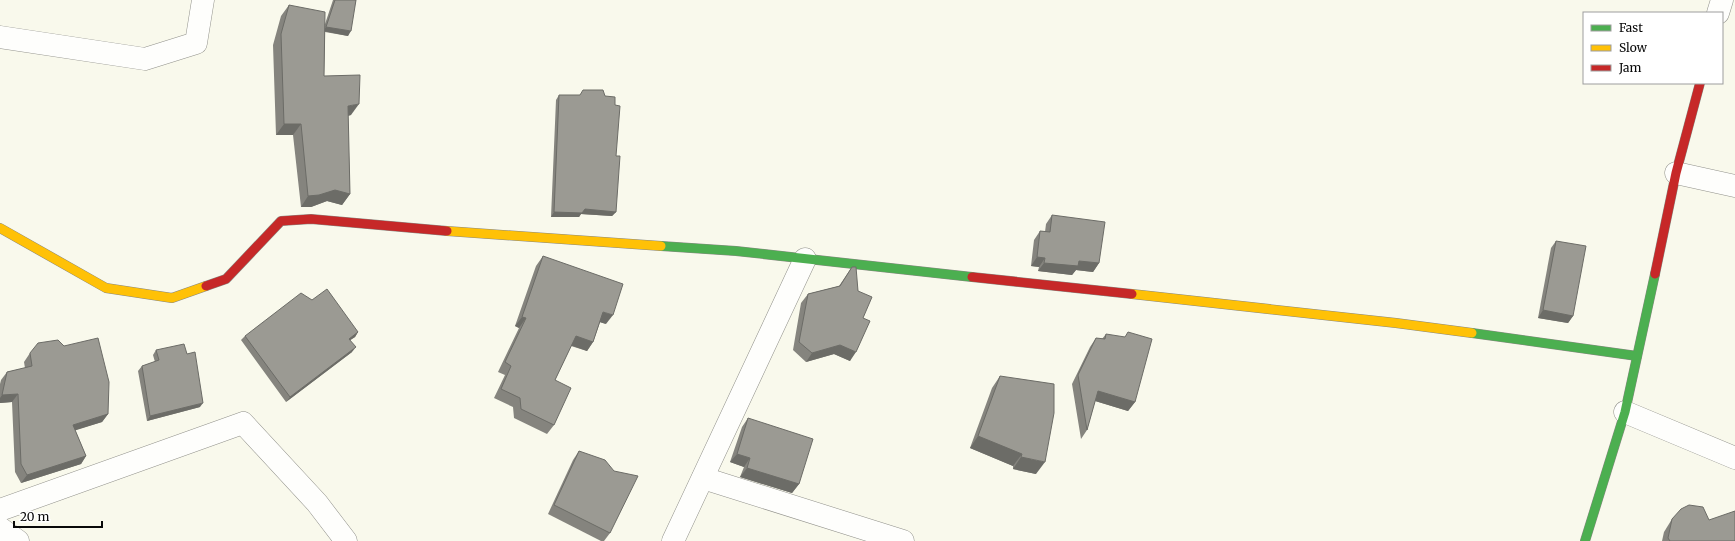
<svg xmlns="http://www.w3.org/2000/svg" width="1735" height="541" font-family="Merriweather,serif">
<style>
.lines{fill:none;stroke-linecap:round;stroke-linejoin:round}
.street-casing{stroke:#91918b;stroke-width:23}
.fast-casing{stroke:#888882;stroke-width:10}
.slow-casing{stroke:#888882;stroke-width:10}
.jam-casing{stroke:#888882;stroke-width:10}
.street{stroke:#fefefc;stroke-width:22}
.fast{stroke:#4caf50;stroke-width:9}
.slow{stroke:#ffc107;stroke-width:9}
.jam{stroke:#c62828;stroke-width:9}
.wall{fill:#85847e}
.shaded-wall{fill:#6c6c67}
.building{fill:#9b9a93;stroke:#6c6c67}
</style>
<rect width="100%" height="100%" fill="#f9f9ec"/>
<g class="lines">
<defs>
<g id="street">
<polyline points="1718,13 1722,0"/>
<polyline points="0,37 145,59 196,43 203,0"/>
<polyline points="1676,173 1735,186"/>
<polyline points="1625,412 1735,458"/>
<polyline points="703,478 903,541"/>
<polyline points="0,510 243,423 317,503 346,541"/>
<polyline points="0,528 18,541"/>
<polyline points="673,541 805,259"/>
</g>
<g id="fast">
<polyline points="661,246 736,251 972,277"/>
<polyline points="1472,333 1637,356"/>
<polyline points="1585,541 1625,412 1655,274"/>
</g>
<g id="slow">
<polyline points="0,228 106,288 172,298 206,286"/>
<polyline points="447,231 661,246"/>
<polyline points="1132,294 1396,323 1472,333"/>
</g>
<g id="jam">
<polyline points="1655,274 1676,173 1700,83"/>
<polyline points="972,277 1132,294"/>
<polyline points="206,286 226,279 281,221 311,219 447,231"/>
</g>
</defs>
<use href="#street" class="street-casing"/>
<use href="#fast" class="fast-casing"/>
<use href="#slow" class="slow-casing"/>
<use href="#jam" class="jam-casing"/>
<use href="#street" class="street"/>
<use href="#fast" class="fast"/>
<use href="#slow" class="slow"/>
<use href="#jam" class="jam"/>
</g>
<g class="wall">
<polygon points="333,0 356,0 348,36 325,32 324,76 351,115 348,116 350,194 342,205 327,201 311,207 301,207 293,135 276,135 273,45 281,16 289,5 325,24"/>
<polygon points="559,95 605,96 615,105 616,156 616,212 612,216 581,214 579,217 551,217 556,100"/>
<polygon points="1052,215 1099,263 1093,272 1076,270 1072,275 1038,271 1039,267 1031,266 1034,240 1040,231 1045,232 1046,224"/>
<polygon points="1556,241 1573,316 1568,323 1538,318 1551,248"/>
<polygon points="543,256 606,324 600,322 593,342 587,351 571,346 555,380 554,425 547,434 514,418 513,407 494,398 505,375 498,372 519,328 515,326 536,266"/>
<polygon points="852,267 858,291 863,318 850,361 834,354 806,362 793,350 801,303 808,294 839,286"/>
<polygon points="358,332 355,337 350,340 352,352 286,402 241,340 245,336"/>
<polygon points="1106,334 1135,402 1128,411 1095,401 1087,430 1081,439 1072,384 1090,347 1096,338 1102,339"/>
<polygon points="156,350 200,407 147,421 138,371 142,366 155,362 153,355"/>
<polygon points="30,353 108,414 102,422 75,430 86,456 81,464 21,483 15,472 12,402 0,403 0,384 1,380 7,372 25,368 24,362"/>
<polygon points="1000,376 1036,474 1013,469 1013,466 970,448 992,388"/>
<polygon points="748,418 799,484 792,493 740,477 744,467 730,462 742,427"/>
<polygon points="579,451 614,471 610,533 604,541 601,541 548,514 573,460"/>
<polygon points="1672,519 1709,520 1735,541 1662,541 1664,532"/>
</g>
<g class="shaded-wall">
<polygon points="326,27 351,31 348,36 323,31"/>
<polygon points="359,104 351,115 341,117 348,106"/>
<polygon points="284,124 301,124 293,135 276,135"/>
<polygon points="335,190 350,194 342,205 327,201 311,207 301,207 308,196"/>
<polygon points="585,209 616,212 612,216 581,214 579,217 551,217 554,212"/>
<polygon points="1037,257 1045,258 1039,267 1031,266"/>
<polygon points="1079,261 1099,263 1093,272 1076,270 1072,275 1038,271 1044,263"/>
<polygon points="1543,310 1573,316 1568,323 1538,318"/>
<polygon points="603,312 613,315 606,324 596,321"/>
<polygon points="522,317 526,318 519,328 515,326"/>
<polygon points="358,332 355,337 346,343 349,339"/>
<polygon points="576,336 593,342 587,351 570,345"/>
<polygon points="840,345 856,352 850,361 834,354 806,362 812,353"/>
<polygon points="356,347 352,352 286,402 290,397"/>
<polygon points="1098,391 1135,402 1128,411 1092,400"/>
<polygon points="18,394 12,402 0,403 0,398 2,395"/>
<polygon points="203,403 200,407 147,421 150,416"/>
<polygon points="108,414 102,422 67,433 73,425"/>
<polygon points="978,436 1022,454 1013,466 970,448"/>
<polygon points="737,454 750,458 744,467 730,462"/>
<polygon points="86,456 81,464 21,483 27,475"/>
<polygon points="1021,457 1045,462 1036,474 1013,469"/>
<polygon points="747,468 799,484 792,493 740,477"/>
</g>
<g class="building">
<polygon points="335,0 356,0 351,31 326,27"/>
<polygon points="289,5 325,12 324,76 360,75 359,104 348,106 350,194 335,190 319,195 308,196 301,124 284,124 281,34"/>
<polygon points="583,90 603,90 605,96 615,97 615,105 620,106 616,156 620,156 616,212 585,209 582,213 554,212 559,95 580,95"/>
<polygon points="1052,215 1105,222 1099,263 1079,261 1078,266 1044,263 1045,258 1037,257 1040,231 1050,232"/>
<polygon points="1556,241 1586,246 1573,316 1543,310"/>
<polygon points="543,256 623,284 613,315 603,312 593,342 576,336 555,380 571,388 554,425 521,409 520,398 501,389 511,366 505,362 526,318 522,317"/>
<polygon points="852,267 856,267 858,291 872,297 863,318 870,321 856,352 840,345 812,353 799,342 808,294 840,286"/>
<polygon points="327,289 358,332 349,339 356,347 290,397 245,336 301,293 312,300"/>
<polygon points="1128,332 1152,339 1135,402 1098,391 1087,430 1078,375 1096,338 1105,339 1106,334 1125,337"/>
<polygon points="98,338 109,382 108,414 73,425 86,456 27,475 21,464 18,394 2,395 7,372 32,366 30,353 38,343 58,340 64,346"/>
<polygon points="184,344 187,354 195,352 203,403 150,416 142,366 159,360 156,350"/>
<polygon points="1000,376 1054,384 1054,413 1045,462 1021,457 1022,454 978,436"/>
<polygon points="748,418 813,439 799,484 747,468 750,458 737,454"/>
<polygon points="579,451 605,460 614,471 638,476 610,533 554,505"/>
<polygon points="1689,505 1703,507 1709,520 1735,511 1735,541 1670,541 1668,538 1672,519 1681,509"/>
</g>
<rect x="1583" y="12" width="140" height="72" fill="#ffffff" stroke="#9d9d9d"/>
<rect x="1591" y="25" width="20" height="6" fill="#4caf50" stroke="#9d9d9d"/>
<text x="1619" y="32" font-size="12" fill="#090909">Fast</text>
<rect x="1591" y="45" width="20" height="6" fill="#ffc107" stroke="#9d9d9d"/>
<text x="1619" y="52" font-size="12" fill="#090909">Slow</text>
<rect x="1591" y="65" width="20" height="6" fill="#c62828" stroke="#9d9d9d"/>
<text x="1619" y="72" font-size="12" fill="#090909">Jam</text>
<path d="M14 521v6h88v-6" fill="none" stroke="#090909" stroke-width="2"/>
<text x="20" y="521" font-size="12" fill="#090909" stroke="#ffffff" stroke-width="3" paint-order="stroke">20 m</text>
</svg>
